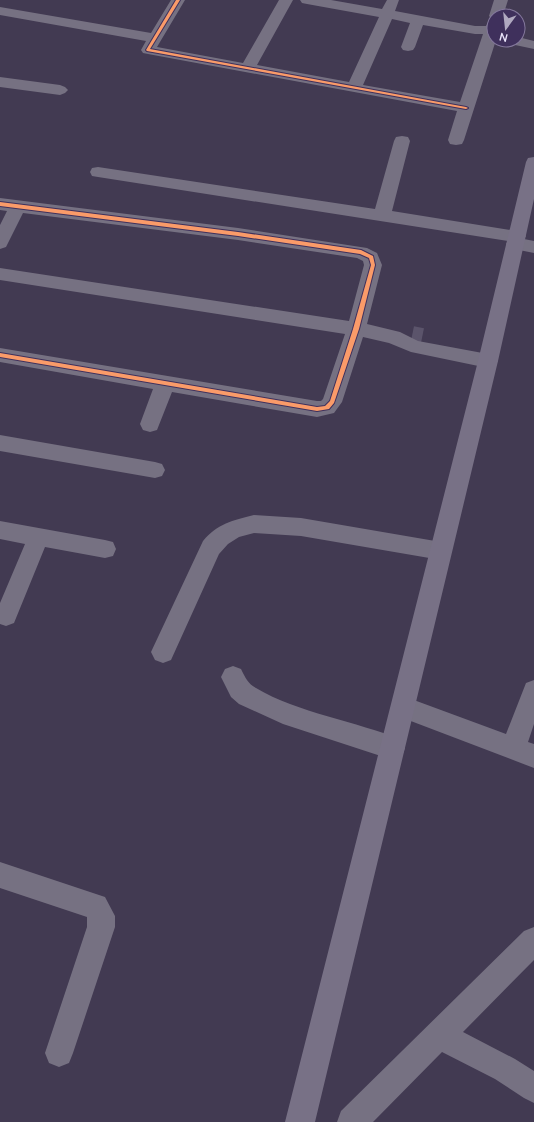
<svg xmlns="http://www.w3.org/2000/svg" width="534" height="1122" font-family="'Nunito Sans',sans-serif">
<style>
.lines{fill:none;stroke-linecap:round;stroke-linejoin:round}
.minor-tunnel{stroke:#5b546b;stroke-width:20;stroke-dasharray:20 10;stroke-linecap:butt}
.minor{fill:#767182;fill-rule:evenodd}
.major{fill:#787186;fill-rule:evenodd}
.cycleway-casing{stroke:#3f305c;stroke-width:2}
.cycleway{fill:#fa9b69;fill-rule:evenodd}
</style>
<rect width="100%" height="100%" fill="#423a52"/>
<g class="lines">
<polyline class="minor-tunnel" points="412,336 422,338"/>
<g class="minor">
<path d="M171 0H185L157 47 243 63 279 0H293L257 65 349 82 379 17 307 4 302 3 300 0H331L382 9 387 0H399L395 11 475 26H486L489 20 492 19 489 16 494 0H508L503 16H494V40H496L464 140 462 144 456 145 450 144 448 140 457 111 148 54 143 53 141 50 146 41 0 15V7L151 33ZM392 19 410 23 401 47 403 50 408 51 413 50 415 47 423 25 475 34H483L460 102 363 85Z"/>
<polygon points="518,37 534,41 534,49 506,43 504,40 518,40"/>
<polygon points="0,77 60,85 65,87 68,90 65,93 60,95 0,87"/>
<polygon points="402,136 408,137 410,141 392,211 523,232 526,236 524,239 534,241 534,253 509,248 506,244 508,241 98,177 92,176 90,172 92,168 98,167 375,209 394,141 396,137"/>
<polygon points="0,198 238,228 367,248 377,253 382,265 367,324 400,332 418,341 488,354 495,356 498,361 495,366 488,368 411,352 389,343 363,337 342,402 334,413 317,417 172,392 157,430 150,432 143,430 140,424 153,389 0,362 0,348 317,401 321,401 323,399 345,334 0,280 0,268 349,321 364,265 363,261 357,258 238,240 23,213 6,247 0,249 0,225 7,211 0,210"/>
<polygon points="0,435 155,462 162,464 165,470 162,476 155,478 0,451"/>
<path d="M254 515 301 518 441 542 449 544 452 551 449 558 441 560 301 536 254 533 239 537 228 544 219 554 171 660 163 663 155 660 151 652 203 541C218 523 232 521 254 515Z"/>
<polygon points="0,521 105,540 113,542 116,549 113,556 105,558 45,547 14,623 6,626 0,624 0,603 25,544 0,539"/>
<path d="M233 666 241 669C245 677 248 684 256 688 298 713 356 721 402 740L405 748 402 756 393 760 283 724 239 704 231 697 221 677 225 669Z"/>
<polygon points="534,680 534,724 528,742 534,744 534,768 395,715 391,707 395,699 403,696 506,734 526,683"/>
<polygon points="0,862 105,897 115,916 115,927 73,1053 69,1063 59,1067 49,1063 45,1053 87,927 87,917 0,888"/>
<polygon points="534,927 534,960 463,1032 515,1059 534,1071 534,1103 524,1098 495,1079 442,1052 373,1122 337,1122 341,1111 524,931"/>
</g>
<polygon class="major" points="534,157 534,199 498,361 315,1122 285,1122 478,361 526,162 528,158"/>
<defs>
<g id="cycleway">
<polygon points="176,0 180,0 150,49 466,107 468,108 466,109 147,51 146,50"/>
<polygon points="0,202 238,232 361,250 373,256 375,265 359,329 334,403 329,409 317,411 0,357 0,353 317,407 325,406 330,401 353,329 371,265 369,258 360,254 238,236 0,206"/>
</g>
</defs>
<use href="#cycleway" class="cycleway-casing"/>
<use href="#cycleway" class="cycleway"/>
</g>
<g transform="translate(506 28) rotate(195)"><circle r="19" fill="#3f305c" stroke="#84789c"/>
<path d="M0-3L7 15L0 10L-7 15Z" fill="#b0a9c0"/>
<text y="-6" font-size="11" font-weight="bold" text-anchor="middle" fill="#ebe5fb">N</text>
</g>
</svg>
